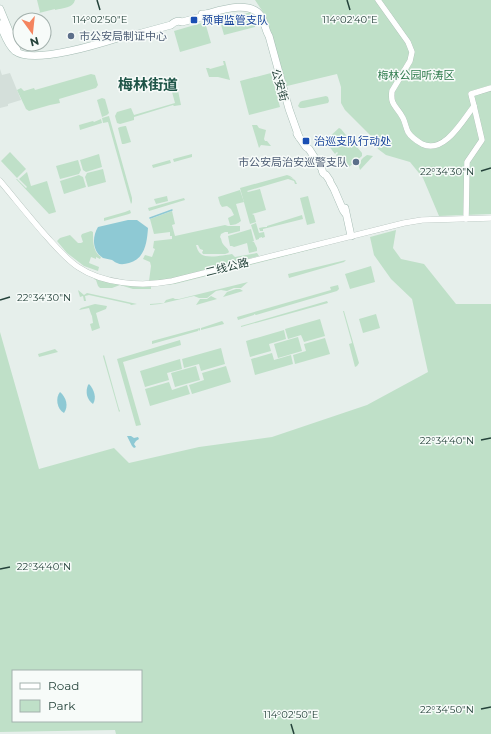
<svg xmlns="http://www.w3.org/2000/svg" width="491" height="734" font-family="Montserrat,'Noto Sans SC',sans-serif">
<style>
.built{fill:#d4dfda}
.green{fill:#bfe0c8;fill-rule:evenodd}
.water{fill:#8ec9d4}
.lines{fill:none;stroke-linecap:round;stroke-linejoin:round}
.stream{stroke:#8ec9d4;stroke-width:1.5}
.street-casing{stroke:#a8b8b2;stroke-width:6}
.secondary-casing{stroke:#a4bbb3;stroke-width:8}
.street{stroke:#fff;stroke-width:5.5}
.secondary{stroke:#fff;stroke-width:7}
.ticks{fill:none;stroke:#24423a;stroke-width:1.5}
.transit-dot{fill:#1a4fb4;stroke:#f7fbf9;stroke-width:1.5}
.service-dot{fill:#5c6f8a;stroke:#f7fbf9;stroke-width:1.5}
.labels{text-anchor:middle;stroke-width:3;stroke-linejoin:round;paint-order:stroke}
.transit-label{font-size:11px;fill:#164399;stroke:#f7fbf9;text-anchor:start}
.service-label{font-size:11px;fill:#4e5e75;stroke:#f7fbf9;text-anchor:start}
.park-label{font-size:11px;fill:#2d7a4b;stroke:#f7fbf9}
.street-label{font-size:11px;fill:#24423a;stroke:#f7fbf9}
.district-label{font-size:15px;font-weight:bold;fill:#1f5548;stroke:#f7fbf9}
.ticks-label{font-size:10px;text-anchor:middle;fill:#24423a;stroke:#f7fbf9;stroke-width:3;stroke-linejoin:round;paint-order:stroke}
</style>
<rect width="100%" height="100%" fill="#e6efeb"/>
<polygon class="built" points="0,69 2,75 10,73 21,100 8,104 8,106 0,108"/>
<g class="green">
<path d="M37 0H75C73 8 63 8 55 10V9L39 13 40 12Z"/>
<polygon points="255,0 491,0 491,214 439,216 423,178 410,162 386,155 378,149 372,137 345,110 341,103 341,87 337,74 287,86 265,15"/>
<polygon points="251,12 255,27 224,35 220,21"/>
<polygon points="205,22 211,43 180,52 174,31"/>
<polygon points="223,61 225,61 230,80 218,77 209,77 206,68 209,68 210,69 224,65"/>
<polygon points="271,73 280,107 249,115 240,81"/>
<polygon points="91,74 95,75 98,85 96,88 59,99 60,103 50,105 29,111 26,109 17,90 21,88 24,91 34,88 35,90"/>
<polygon points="175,76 181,105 174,106 173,105 134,117 134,120 120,124 117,123 115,116 117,112 131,108 134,115 175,103 168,77"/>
<polygon points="326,96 328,97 329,101 328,103 304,108 300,108 298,106 300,102 302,101"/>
<polygon points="102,98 105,99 109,113 107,115 102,117 97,100"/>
<polygon points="109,116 132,198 132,202 131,204 108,122 103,123 102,118"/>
<polygon points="101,119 102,123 80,130 79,125 93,121 94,122"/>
<polygon points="252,125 257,125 259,128 266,130 264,139 265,141 267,141 271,146 270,146 261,145 259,148"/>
<polygon points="125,126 126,126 131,142 124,144 122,144 118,128 120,127"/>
<polygon points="339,128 341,129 350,140 349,142 349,143 352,141 362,153 362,156 349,167 346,167 336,155 338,153 337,152 335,154 325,141"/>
<polygon points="10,152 26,169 17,178 1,161"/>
<polygon points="99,154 102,167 86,172 83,170 80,160"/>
<polygon points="192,154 192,157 174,162 173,159"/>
<path d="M367 155 373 156 360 170C357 163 361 159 367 155Z"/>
<polygon points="78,160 81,170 79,174 60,179 56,166"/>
<polygon points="170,160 171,163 153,168 152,165"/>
<polygon points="103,169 106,182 88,187 85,177 87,173"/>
<polygon points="27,172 31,186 47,181 56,212 49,214 16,179 17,179 26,188 27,187 19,179"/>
<polygon points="79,175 83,177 86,187 64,194 60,181"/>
<polygon points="287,175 290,176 294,179 289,177 295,180 297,184 295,184 294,181 288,179 247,191 248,192 260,189 266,210 252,214 254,215 256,222 250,224 240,188"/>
<path d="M240 190 244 202 236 204 241 221C237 224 235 225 230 225L228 218 234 215 231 209 227 206 222 207 220 204 218 197Z"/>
<polygon points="167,196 168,201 156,204 154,199"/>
<polygon points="308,196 315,223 307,225 300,198"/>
<polygon points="184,198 185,200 149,211 148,208"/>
<polygon points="130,210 131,213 129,214 104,221 104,218 125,212"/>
<path d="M172 211 175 224 172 225 175 236 225 225 228 226H240V231L228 234V232H225L221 234 220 237C222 239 221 242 223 244 225 247 228 248 229 252L228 253 225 254H203L202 252 203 251V250L200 249 198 245H196C197 248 198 252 201 254 207 259 225 255 232 254L235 257 257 253 259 256 158 282 149 281 151 266 150 262 143 259 145 255 152 257 155 249 153 248 154 241 172 239V236H170V232L154 234 150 219Z"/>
<polygon points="302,215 303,219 263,229 263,231 260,231 259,228 264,227 267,227 267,226"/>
<polygon points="256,223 259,233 264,232 265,237 262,238 262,237 259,238 259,239 256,240 251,225"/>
<polygon points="251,229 254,241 252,242 254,242 257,248 257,251 249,253 247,243 234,247 232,246 230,246 228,236"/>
<path d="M396 230 393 248 401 259 424 264 456 304H491V734H116L115 730 0 732V332L39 469 114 448 129 463 199 447 272 437 367 405 428 372 412 299 391 279 374 255 370 237ZM13 671H141V721H13Z"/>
<path d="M91 231 93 232C93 241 93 252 101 257L100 259 96 257V259L91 257 89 263 99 267 98 271 84 266 67 253 57 241 60 238 70 235 78 243H81L83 242 81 236 82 234Z"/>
<polygon points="321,246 321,247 175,284 165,285"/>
<polygon points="346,260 344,262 289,278 288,274"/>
<polygon points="371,266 375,282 350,289 345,274"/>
<polygon points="95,278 151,286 151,289 133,289 120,285 112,288 100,288 98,286 96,280 94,279"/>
<polygon points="248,282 241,288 234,288 227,291 221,290 216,291 207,298 199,298 194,296 160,304 150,305 150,304 164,303 166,300 173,298 175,299 179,299"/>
<polygon points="338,285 339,289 337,291 256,315 254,314 254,315 238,320 237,317 331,290 330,287"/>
<polygon points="236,289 240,289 243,291 223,297 227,292"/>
<polygon points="78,290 84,295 87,293 137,304 131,305 130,304 89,295 85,296 86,301 84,301 83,296 80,297"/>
<polygon points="211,296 217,299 196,305 200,299 207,299"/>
<polygon points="327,301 328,303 241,327 241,326"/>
<polygon points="95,304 107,306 106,309 96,313 100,328 92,331 90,324 93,323 92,316 91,314 89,308 79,310 81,308"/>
<polygon points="343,311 344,311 359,363 357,366 355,367 349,344 352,343"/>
<polygon points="376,314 380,328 363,333 359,319"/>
<polygon points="320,319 325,336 304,342 301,335 288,339 285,329"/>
<polygon points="222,321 223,322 224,324 201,330 201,328"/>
<polygon points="200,328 200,330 199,331 198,329 198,331 152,344 152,341"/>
<polygon points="284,330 286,339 269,344 271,351 250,357 246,341"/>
<polygon points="298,337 302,351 278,358 274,344"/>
<polygon points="325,338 330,354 295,364 293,355 306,351 304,344"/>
<polygon points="180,340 181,345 123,362 141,425 136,426 117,359"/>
<polygon points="221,348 225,364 201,371 199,364 184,368 182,359"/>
<polygon points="55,349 58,352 39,357 38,354"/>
<polygon points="272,353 274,360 291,355 293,364 255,375 251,359"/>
<polygon points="104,355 119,409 120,411 119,412 103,356"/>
<polygon points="180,359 182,369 167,373 169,380 145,387 140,371"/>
<polygon points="196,366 200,380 175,387 171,373"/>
<polygon points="226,366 231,382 192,394 189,385 204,380 202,373"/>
<polygon points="169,382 172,390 187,385 190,394 150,406 145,389"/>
</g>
<g class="water">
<path d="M128 220H137L148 228C147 242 145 259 129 263 125 264 121 265 117 263 114 262 114 261 112 260 109 259 106 259 103 258 92 251 92 237 98 227Z"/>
<path d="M89 384C94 389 97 398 93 404 87 400 85 392 88 385Z"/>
<path d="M60 392C66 397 69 406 64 413 57 409 55 398 60 392Z"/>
<polygon points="127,436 131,436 134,438 138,437 139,439 136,441 134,444 136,447 134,448 132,446"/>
</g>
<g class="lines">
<polyline class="stream" points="150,218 172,210"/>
<defs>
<g id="street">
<path d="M378 0 408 42 412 52 410 61 392 91C390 106 397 106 403 118 405 122 406 128 408 132 411 137 417 141 422 144 444 155 463 120 474 106L471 94 491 88"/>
<path d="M0 181C16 200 31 219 47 237 57 248 66 259 78 267 103 284 142 287 172 281L404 223 422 220 491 218"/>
<polyline points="466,219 467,162 482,140 474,106"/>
</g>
<g id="secondary">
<polyline points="0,9 17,50"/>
<path d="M202 14H206C221 10 250 0 261 16 265 22 265 30 269 36L289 109 299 137"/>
<path d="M0 24C4 33 7 44 15 51 34 65 102 43 124 36L127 37 171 25C174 22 177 20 182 22L201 17 206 14"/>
<path d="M297 134 306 147 309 149 322 169C322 172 323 174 326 175L330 181V182L334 189 343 210 345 213"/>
<polyline points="345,208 351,236"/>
</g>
</defs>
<use href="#street" class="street-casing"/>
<use href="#secondary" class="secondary-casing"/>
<use href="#street" class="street"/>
<use href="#secondary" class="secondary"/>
</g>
<path class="ticks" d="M97 0 100 10M347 0 350 10M481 171 491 168M0 300 10 297M481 440 491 438M0 569 10 567M481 709 491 707M291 724 294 734"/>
<g class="transit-dot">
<rect x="190" y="16" width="8" height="8" rx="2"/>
<rect x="302" y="137" width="8" height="8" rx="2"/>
</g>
<g class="service-dot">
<circle cx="71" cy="36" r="4"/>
<circle cx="356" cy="162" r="4"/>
</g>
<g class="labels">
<g class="transit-label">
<text x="202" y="24">预审监管支队</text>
<text x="314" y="145">治巡支队行动处</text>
</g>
<g class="service-label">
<text x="79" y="40">市公安局制证中心</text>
<text x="348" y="166" text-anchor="end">市公安局治安巡警支队</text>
</g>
<g class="park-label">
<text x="416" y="79">梅林公园听涛区</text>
</g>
<g class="street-label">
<text transform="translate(280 85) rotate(74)" y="4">公安街</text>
<text transform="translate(227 267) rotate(-14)" y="4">二线公路</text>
</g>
<g class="district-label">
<text x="148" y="90">梅林街道</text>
</g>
</g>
<g class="ticks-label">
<text x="100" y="23">114°02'50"E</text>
<text x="350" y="23">114°02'40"E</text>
<text x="447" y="175">22°34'30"N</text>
<text x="44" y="301">22°34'30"N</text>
<text x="447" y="444">22°34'40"N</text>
<text x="44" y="570">22°34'40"N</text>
<text x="447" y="713">22°34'50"N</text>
<text x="291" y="718">114°02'50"E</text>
</g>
<rect x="12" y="670" width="130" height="52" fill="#f7fbf9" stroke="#a3b1ad"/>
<rect x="20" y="683" width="20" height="6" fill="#ffffff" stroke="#a3b1ad"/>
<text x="48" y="690" font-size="12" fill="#24423a">Road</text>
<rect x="20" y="700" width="20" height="12" fill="#bfe0c8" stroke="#a3b1ad"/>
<text x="48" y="710" font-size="12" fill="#24423a">Park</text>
<g transform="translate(32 32) rotate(165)"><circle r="19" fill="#f7fbf9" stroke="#a3b1ad"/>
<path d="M0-3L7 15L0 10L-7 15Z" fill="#f4845f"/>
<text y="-6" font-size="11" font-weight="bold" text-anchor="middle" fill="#24423a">N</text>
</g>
</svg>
